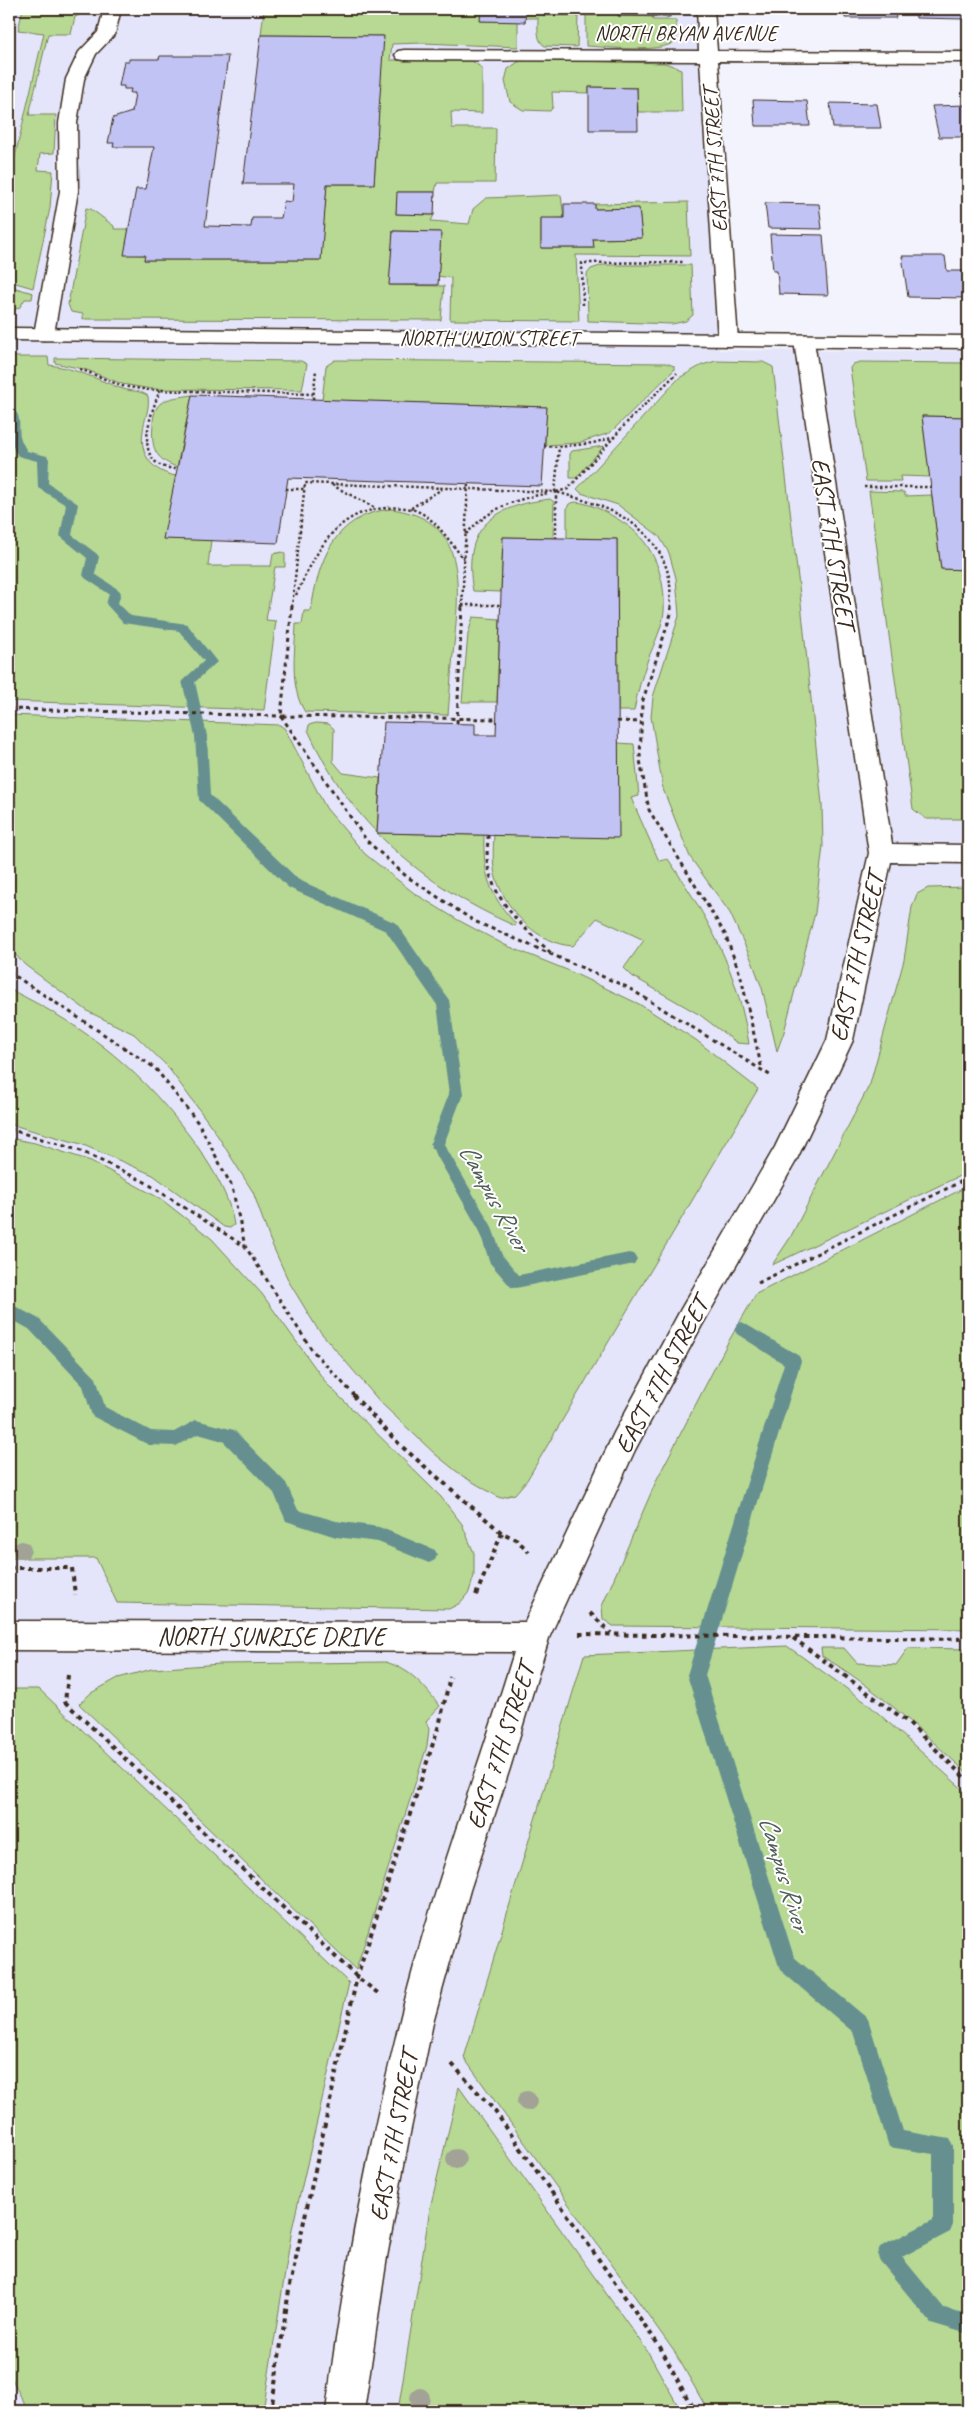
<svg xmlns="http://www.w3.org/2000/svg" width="977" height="2420" font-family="Caveat,sans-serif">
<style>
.built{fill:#e4e5fb}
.green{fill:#b7d993;stroke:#798258}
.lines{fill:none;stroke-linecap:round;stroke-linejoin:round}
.stream{fill:#669090;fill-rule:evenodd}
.building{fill:#c2c3f5;stroke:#3b2a1e}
.service-casing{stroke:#3b2a1e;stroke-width:3}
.minor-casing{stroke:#3b2a1e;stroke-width:3}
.tertiary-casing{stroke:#3b2a1e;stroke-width:3}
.path-far2{stroke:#3b2a1e;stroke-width:2.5;stroke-dasharray:2.5 2.5;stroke-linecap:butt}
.path-far1{stroke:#3b2a1e;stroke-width:3;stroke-dasharray:4 4;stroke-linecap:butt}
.path{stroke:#3b2a1e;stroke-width:4;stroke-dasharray:4.5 4.5;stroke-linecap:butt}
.service{fill:#fff;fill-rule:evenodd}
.minor{fill:#fff;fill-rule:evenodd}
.tertiary{fill:#fff;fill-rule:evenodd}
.tree{fill:#a2a296}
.labels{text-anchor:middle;stroke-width:4;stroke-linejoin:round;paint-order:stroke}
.far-street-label{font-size:21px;fill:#3b2a1e;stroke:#fff}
.street-label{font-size:25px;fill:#3b2a1e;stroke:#fff}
.water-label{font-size:26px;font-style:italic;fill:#515d57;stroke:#fff}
</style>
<rect width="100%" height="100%" fill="#f3f3fd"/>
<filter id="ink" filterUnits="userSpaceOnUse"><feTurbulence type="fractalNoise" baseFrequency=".02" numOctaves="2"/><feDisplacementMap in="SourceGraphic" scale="10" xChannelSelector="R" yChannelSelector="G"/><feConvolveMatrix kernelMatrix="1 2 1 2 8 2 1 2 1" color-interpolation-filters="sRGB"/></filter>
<g filter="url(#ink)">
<polygon class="built" points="9,9 697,9 719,350 968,351 968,2411 9,2411"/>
<g class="green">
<polygon points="23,9 92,9 75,17 71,34 48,34 29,115 56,115 54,153 40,154 38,170 53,171 50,208 33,288 9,281 9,182 44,33 18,30"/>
<polygon points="264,9 481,9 481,21 518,21 518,47 423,43 392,44 390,60 472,61 482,68 482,113 451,112 452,128 496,128 495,183 437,183 435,192 398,192 396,214 434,215 431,221 469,224 473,209 486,198 561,195 564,218 541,219 541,248 593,248 593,239 642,238 639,209 595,209 595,204 688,202 690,256 576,255 579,321 450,320 451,278 438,276 441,232 393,231 390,285 444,286 441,320 83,319 83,314 71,312 68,304 86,208 91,209 114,226 114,229 129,229 125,254 145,255 144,260 320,260 327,184 374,184 383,36 261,35"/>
<path d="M526 9H544V15H578L577 47 545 46C536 41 538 27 538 18H525Z"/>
<path d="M599 9H618V16H652L653 20H676V41C660 54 607 47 586 46V15H598Z"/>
<polygon points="527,60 665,63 681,69 682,112 638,112 637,88 589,87 589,93 552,92 553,107 550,111 523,110 510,102 505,81 508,69 518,62"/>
<polygon points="603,265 691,265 693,315 686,321 672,324 588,321 587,274 591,269"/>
<polygon points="9,286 33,293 32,299 25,299 20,307 9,312"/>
<path d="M9 357H48L49 365C76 368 98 380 123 389 133 392 140 390 148 396 150 410 144 419 143 431 139 455 153 472 176 476L211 540 208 566H271L273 554 282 552 285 554V567H275L266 620 276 621 264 710 9 701Z"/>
<polygon points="55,358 301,361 307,364 302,390 151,389 122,384 87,370 55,363"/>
<polygon points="335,360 666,363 674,366 674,370 610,433 578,443 545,445 546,407 322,400 326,366"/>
<polygon points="716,361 763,362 773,367 801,603 822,804 823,846 815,913 784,1032 777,1051 762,988 752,961 730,913 690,857 663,789 651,717 653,697 679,616 676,578 669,553 659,536 618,505 581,493 577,489 679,378 702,365"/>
<polygon points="860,362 968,363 968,417 922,416 930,477 900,476 901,481 866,481 850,368 853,364"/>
<path d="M192 395 177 467C154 459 151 447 153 424 153 417 155 407 161 403 169 397 182 397 192 395Z"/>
<polygon points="604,446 576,478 570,478 570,454 572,451"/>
<polygon points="869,491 904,492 905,496 932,495 941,569 968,570 968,819 926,819 913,809"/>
<path d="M550 499 554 502 553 538 503 537 501 592 473 591C462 529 491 506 550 499Z"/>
<path d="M575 502C593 503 612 515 627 525 654 544 666 579 664 612 662 628 654 644 648 659 642 676 637 693 634 711H618L617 539 567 538V508L569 504Z"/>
<path d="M391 509C464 518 460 578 455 635 452 662 450 689 448 715L305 712C289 687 295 652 296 624H302L304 611H311C318 562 333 515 391 509Z"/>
<polygon points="473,617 500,619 497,702 462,702 468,634"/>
<polygon points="9,715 280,725 285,729 326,808 365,854 414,893 458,920 505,945 567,970 639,1004 696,1040 758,1089 527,1480 515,1494 500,1498 461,1475 435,1454 381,1403 317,1328 289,1282 270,1240 253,1192 214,1130 167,1066 134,1034 89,1012 25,965 9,948"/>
<path d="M316 723 329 724 334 729 333 761 343 773 380 778 377 833 484 835C483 874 489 895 516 924L515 926C422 885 350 824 308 730L309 725Z"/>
<path d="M618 743 634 744 639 796 631 798 659 861 668 859C709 919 738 971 749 1044L737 1043 700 1015 632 976 624 968 644 940 597 918 573 946C538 944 509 913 497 881 492 869 493 849 494 835Z"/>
<polygon points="968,887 968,1172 772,1265 790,1238 870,1084 904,960 912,907 917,894 928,888"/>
<path d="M9 989C91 1029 143 1072 197 1146 213 1169 230 1197 234 1225L230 1228 224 1227 153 1175 81 1144 9 1124Z"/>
<polygon points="9,1138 35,1143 91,1161 161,1199 212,1239 262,1294 327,1384 441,1497 462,1524 474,1553 474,1576 469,1592 460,1603 449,1609 117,1603 96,1558 9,1558"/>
<polygon points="968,1186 968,1629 613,1626 603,1619 602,1606 657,1479 727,1344 756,1294"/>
<polygon points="787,1646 868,1704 968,1794 968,2411 708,2411 676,2354 464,2058 584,1655"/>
<path d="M821 1648H844L857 1663 896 1665 908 1648 968 1649V1774C922 1732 877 1688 822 1656Z"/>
<path d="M386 1662C413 1671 423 1685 440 1706L426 1721 429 1729 427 1746 356 1970 79 1704 91 1693 118 1678 152 1669 220 1664Z"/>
<polygon points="9,1689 39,1689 349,1983 292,2229 263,2411 28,2411 9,2373"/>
<polygon points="459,2087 648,2352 681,2411 398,2411 430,2208"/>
</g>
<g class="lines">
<g class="stream">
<path d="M9 408C23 412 18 425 20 436 21 441 24 446 27 451L47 456 49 459 48 483 78 504 72 535 97 554 99 557 95 574 119 590 121 593 118 603 131 616 187 624 217 662 195 682 207 736 210 795 299 880 396 923 449 1000 463 1094 444 1144 491 1225 502 1255 519 1275 629 1253 634 1254 637 1259 634 1264 516 1288 511 1287 490 1263 479 1230 430 1144 449 1094 437 1005 386 931 289 888 199 800 195 736 182 681 204 661 179 631 123 623 106 604 109 594 85 578 83 575 87 558 60 536 66 505 38 488 37 461 18 456C8 440 8 426 9 408Z"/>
<polygon points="9,1303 39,1319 96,1378 105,1407 151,1431 174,1432 196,1420 234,1430 286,1483 298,1510 336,1521 379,1527 435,1550 437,1555 435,1560 429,1563 378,1542 336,1537 286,1521 274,1493 223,1441 198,1434 176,1446 149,1445 92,1416 83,1386 29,1329 9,1318"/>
<polygon points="742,1322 799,1356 801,1361 705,1675 794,1957 868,2019 903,2131 950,2139 953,2146 953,2225 950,2232 902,2257 944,2308 968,2314 968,2334 931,2323 880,2261 877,2254 880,2247 933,2220 933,2154 889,2147 853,2032 780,1970 687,1675 784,1364 737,1334 734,1329 737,1324"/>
</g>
</g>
<g class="building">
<polygon points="481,9 526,9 525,22 480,21"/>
<rect x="544" y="9" width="55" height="6"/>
<polygon points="618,9 670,9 670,17 618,16"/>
<polygon points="844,9 894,9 896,18 845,18"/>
<polygon points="915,9 963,9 965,19 916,18"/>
<polygon points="261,35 384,36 374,184 327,184 321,260 144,260 145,255 124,255 136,189 146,189 154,147 113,147 114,143 108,143 113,118 132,112 135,93 130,93 131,89 124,89 124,86 119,86 124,61 129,61 129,59 159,59 160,56 228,56 205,226 251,227 252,218 281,218 284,201 292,202 294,184 243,184"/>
<polygon points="589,87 637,88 638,130 589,130"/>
<polygon points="753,100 807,101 810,126 755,126"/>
<polygon points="830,103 877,104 881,128 833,128"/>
<polygon points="968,105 968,137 939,137 932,106"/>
<polygon points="397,192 435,192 434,215 396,214"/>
<polygon points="765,203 819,204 822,229 768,228"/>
<polygon points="564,204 595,204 595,209 639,208 642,238 593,239 594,248 541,248 541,218 564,218"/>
<polygon points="393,231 441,232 438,285 389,285"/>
<polygon points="770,234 823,235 828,295 779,294 777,271 773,271"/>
<polygon points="902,256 945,256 947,271 968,271 968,298 908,297"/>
<polygon points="192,395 547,407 542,486 288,478 278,543 163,539"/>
<polygon points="922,416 968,417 968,570 941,569"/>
<polygon points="503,537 617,539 619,838 377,833 384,722 475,724 475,735 496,735"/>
</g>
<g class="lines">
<defs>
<polygon id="service" points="104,9 121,9 115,34 96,54 84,79 77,123 78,191 54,334 51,338 44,340 37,338 34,334 60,191 59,123 66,79 79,52 98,32"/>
<g id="minor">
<polygon points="697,9 714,9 717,51 968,52 968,62 718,61 738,340 735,344 728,346 721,344 718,340 700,61 404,60 398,59 395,55 398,51 404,50 699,51"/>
<path d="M804 335 811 337 814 341 892 844 968 845V863L891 862 853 1040 796 1161 701 1327 635 1450 549 1638 510 1768 470 1890 433 2023 409 2138 387 2257 364 2411H326C342 2284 368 2149 399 2024 429 1898 476 1776 514 1652L9 1650V1621L525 1622 614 1433 681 1309 775 1147 827 1040 869 853 794 341 797 337Z"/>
</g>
<polygon id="tertiary" points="9,328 968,336 968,348 9,340"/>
</defs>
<use href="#service" class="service-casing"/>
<use href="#minor" class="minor-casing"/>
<use href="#tertiary" class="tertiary-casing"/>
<g class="path-far2">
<polyline points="583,305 582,263 685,262"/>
<polyline points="80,369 122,386 149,390 313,394"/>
<path d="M160 390C150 416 130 467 177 469"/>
<polyline points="313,399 316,370"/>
<polyline points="544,446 559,447"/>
<polyline points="332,485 375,508"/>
<polyline points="864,487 931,487"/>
<polyline points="286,489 304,489"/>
<polyline points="555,492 559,447 593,443 615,437"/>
<polyline points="411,508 442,489"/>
<path d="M466 534C490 508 515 499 549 493"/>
<path d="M296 595C317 552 333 512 386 508 398 507 412 507 423 514 440 525 451 544 464 559"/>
<polyline points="462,605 501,605"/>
<polyline points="292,607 305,483 556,492 556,538"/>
<polyline points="462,607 468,483"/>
<path d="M671 607C670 598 671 586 669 577 656 522 604 505 556 492L568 489 630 419 677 373"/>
</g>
<g class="path-far1">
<polyline points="292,606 281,716 497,719"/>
<polyline points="671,606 671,614 642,703 640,760 649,810 725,934 741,977 762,1070"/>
<polyline points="9,709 281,716 367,841 406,876 474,921 627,987 773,1077"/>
<polyline points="617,721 640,722"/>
<polyline points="457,723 462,606"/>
<path d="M488 835C488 845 486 856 488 866 495 904 526 929 552 954"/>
<polyline points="9,972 155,1068 199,1124 232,1187 245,1246 312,1350 355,1396"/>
<polyline points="9,1129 81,1151 145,1182 244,1246"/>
<polyline points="758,1283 968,1178"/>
</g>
<g class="path">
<polyline points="353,1395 400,1445 502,1533 516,1539 529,1552"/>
<polyline points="9,1568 72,1568 75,1595"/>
<polyline points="476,1595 502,1533"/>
<polyline points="590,1613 611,1633"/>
<polyline points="579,1634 968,1639"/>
<polyline points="793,1638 909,1723 968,1781"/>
<polyline points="68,1675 65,1702 357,1977 379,1994"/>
<polyline points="452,2064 494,2110 660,2347 694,2411"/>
<polyline points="9,2399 15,2411"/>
<polyline points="271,2411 289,2290 357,1977 440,1722 450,1677"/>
</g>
<use href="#service" class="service"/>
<use href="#minor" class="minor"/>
<use href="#tertiary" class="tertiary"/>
</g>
<g class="tree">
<circle cx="22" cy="1550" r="9"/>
<circle cx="527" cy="2101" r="10"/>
<circle cx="456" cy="2159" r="10"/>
<circle cx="420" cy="2398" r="10"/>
</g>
</g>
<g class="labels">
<g class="far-street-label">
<text x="686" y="40">NORTH BRYAN AVENUE</text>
<text transform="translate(715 160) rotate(-94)" y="7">EAST 7TH STREET</text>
<text x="489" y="345">NORTH UNION STREET</text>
</g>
<g class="street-label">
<text transform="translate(834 543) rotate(81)" y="9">EAST 7TH STREET</text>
<text transform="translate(856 957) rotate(-77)" y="9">EAST 7TH STREET</text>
<text transform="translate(661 1375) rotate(-62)" y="9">EAST 7TH STREET</text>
<text x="271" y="1645">NORTH SUNRISE DRIVE</text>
<text transform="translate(500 1746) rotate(-72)" y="9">EAST 7TH STREET</text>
<text transform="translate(393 2136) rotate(-79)" y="9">EAST 7TH STREET</text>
</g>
<g class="water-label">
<text transform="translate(495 1197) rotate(61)" y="9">Campus River</text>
<text transform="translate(785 1873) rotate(73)" y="9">Campus River</text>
</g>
</g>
<rect width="977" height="2420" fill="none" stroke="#fff" stroke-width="30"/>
<rect x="15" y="15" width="947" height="2390" fill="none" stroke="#3b2a1e" stroke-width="2" filter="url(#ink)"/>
</svg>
